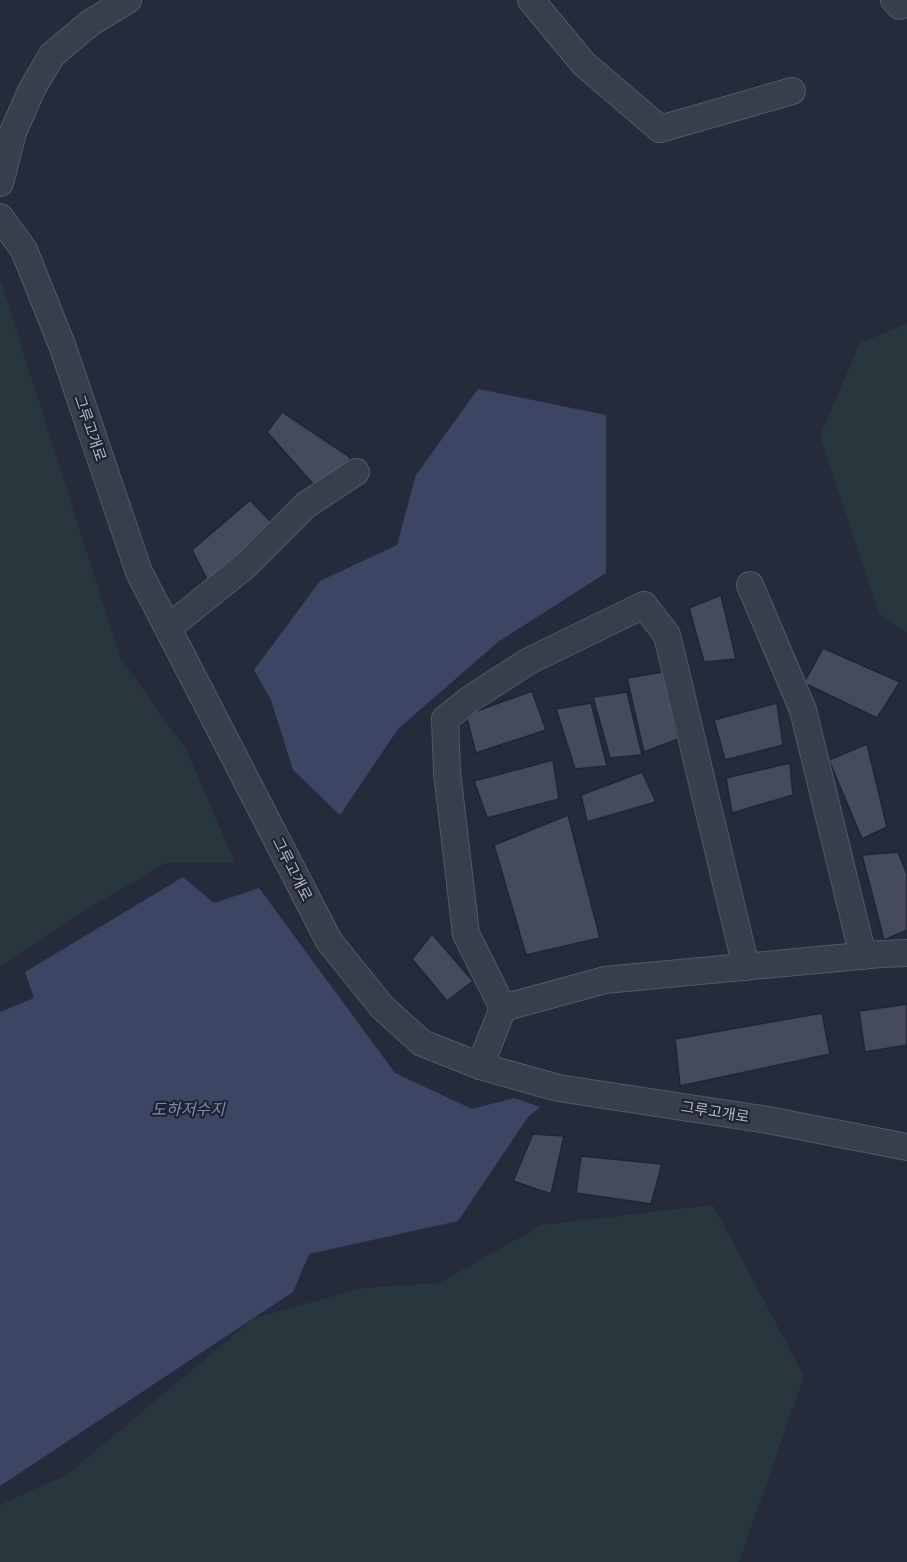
<svg xmlns="http://www.w3.org/2000/svg" width="907" height="1562" font-family="Quicksand,'Noto Sans KR',sans-serif">
<style>
.green{fill:#28373d}
.water{fill:#3c4564}
.building{fill:#454a5e;stroke:#202533;stroke-width:1.5}
.lines{fill:none;stroke-linecap:round;stroke-linejoin:round}
.minor-casing{stroke:#545967;stroke-width:28}
.minor{stroke:#393e4c;stroke-width:26}
.labels{text-anchor:middle;stroke-width:4.5;stroke-linejoin:round;paint-order:stroke}
.street-label{font-size:15px;fill:#b5b9c8;stroke:#1e2331}
.water-label{font-size:16px;font-style:italic;fill:#7f8aad;stroke:#1e2331}
</style>
<rect width="100%" height="100%" fill="#262b3c"/>
<g class="green">
<polygon points="0,283 2,285 120,657 187,751 235,863 166,863 82,912 0,966"/>
<polygon points="907,324 907,632 880,615 820,435 860,343"/>
<polygon points="713,1205 804,1376 739,1562 0,1562 0,1505 68,1474 254,1318 363,1288 439,1283 542,1225"/>
</g>
<g class="water">
<polygon points="478,389 606,415 606,573 498,642 398,729 340,815 293,770 271,700 254,670 320,581 397,545 416,475"/>
<polygon points="183,877 214,903 259,888 395,1073 472,1109 514,1098 540,1107 528,1117 458,1221 309,1254 293,1292 0,1486 0,1012 34,998 25,972"/>
</g>
<g class="building">
<polygon points="282,412 351,458 322,494 267,432"/>
<polygon points="250,500 273,524 211,587 192,550"/>
<polygon points="721,595 736,659 704,662 689,608"/>
<polygon points="823,648 900,682 877,718 804,683"/>
<polygon points="663,672 678,739 644,752 627,678"/>
<polygon points="532,691 546,730 476,753 466,715"/>
<polygon points="627,692 642,755 610,758 593,697"/>
<polygon points="591,703 607,766 575,769 556,709"/>
<polygon points="777,703 783,745 725,760 714,720"/>
<polygon points="867,744 887,827 862,839 829,760"/>
<polygon points="553,760 559,799 487,818 474,781"/>
<polygon points="790,763 793,795 732,813 726,778"/>
<polygon points="642,772 656,802 587,822 581,795"/>
<polygon points="568,815 600,938 526,955 494,845"/>
<polygon points="898,852 907,874 907,930 884,940 862,855"/>
<polygon points="432,934 473,981 447,1001 412,959"/>
<polygon points="907,1004 907,1045 865,1052 859,1011"/>
<polygon points="822,1013 830,1054 680,1086 675,1039"/>
<polygon points="533,1134 564,1136 551,1194 513,1181"/>
<polygon points="581,1156 662,1164 651,1204 576,1193"/>
</g>
<g class="lines">
<defs>
<g id="minor">
<polyline points="531,0 584,64 660,129 792,91"/>
<polyline points="894,0 900,6"/>
<polyline points="0,183 13,132 32,89 52,55 90,23 128,0"/>
<polyline points="0,217 24,250 62,345 139,572 329,941 382,1007 422,1043 480,1066 558,1088 768,1120 907,1147"/>
<polyline points="750,585 803,710 863,956"/>
<polyline points="168,628 245,566 306,505 356,472"/>
<polyline points="503,1008 466,934 447,772 445,719 470,699 529,661 644,605 667,635 746,967"/>
<polyline points="480,1066 503,1008 605,980 881,954 907,953"/>
</g>
</defs>
<use href="#minor" class="minor-casing"/>
<use href="#minor" class="minor"/>
</g>
<g class="labels">
<g class="street-label">
<text transform="translate(90 428) rotate(71)" y="5">그루고개로</text>
<text transform="translate(292 869) rotate(63)" y="5">그루고개로</text>
<text transform="translate(715 1112) rotate(9)" y="5">그루고개로</text>
</g>
<g class="water-label">
<text x="188" y="1115">도하저수지</text>
</g>
</g>
</svg>
